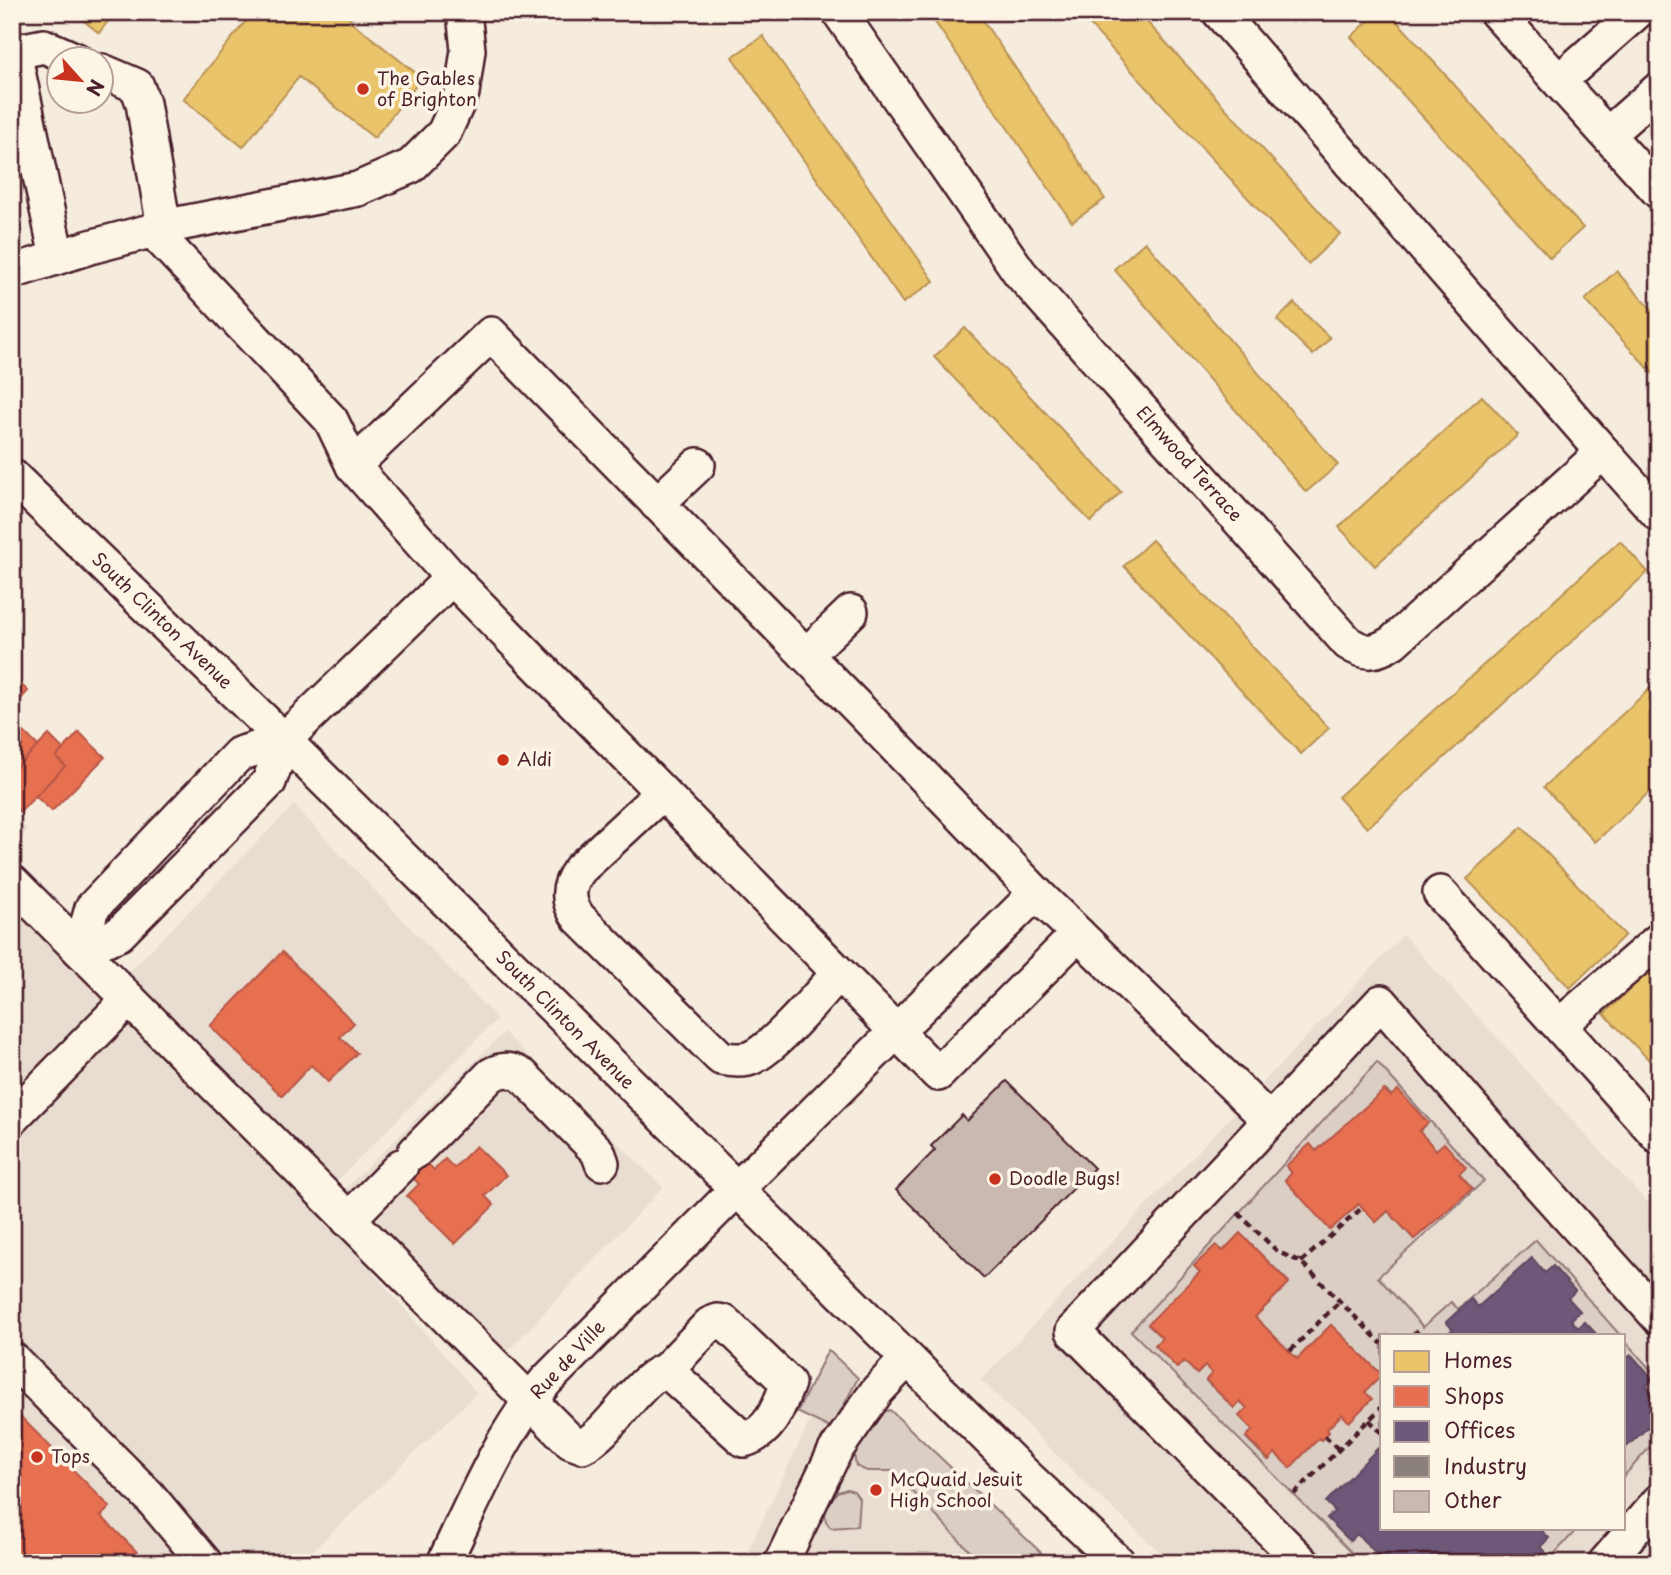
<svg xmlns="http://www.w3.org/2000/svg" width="1671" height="1575" font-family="'Playpen Sans',sans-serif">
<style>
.built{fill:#e8ddd0;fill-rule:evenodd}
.green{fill:#dbcec4;stroke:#927678;stroke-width:2;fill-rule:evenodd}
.homes{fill:#e9c46a;stroke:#b99257;stroke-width:2}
.shops{fill:#e76f51;stroke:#b85746;stroke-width:2}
.offices{fill:#6d597a;stroke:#624862;stroke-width:2}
.industry{fill:#8a817c;stroke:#776464;stroke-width:2}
.building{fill:#cab9b1;stroke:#4a1f2b;stroke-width:2}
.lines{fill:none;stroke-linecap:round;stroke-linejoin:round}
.minor-casing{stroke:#4a1f2b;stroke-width:38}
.path{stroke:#4a1f2b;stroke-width:4.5;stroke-dasharray:7 5;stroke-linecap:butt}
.minor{stroke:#fcf5e5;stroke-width:33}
.poi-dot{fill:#c8321e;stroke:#fcf5e5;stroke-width:2.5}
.labels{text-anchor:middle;stroke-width:7;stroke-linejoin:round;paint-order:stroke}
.poi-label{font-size:18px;fill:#4a1f2b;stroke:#fcf5e5;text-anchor:start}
.street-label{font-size:18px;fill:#4a1f2b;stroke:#fcf5e5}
</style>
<rect width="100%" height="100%" fill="#f5ecde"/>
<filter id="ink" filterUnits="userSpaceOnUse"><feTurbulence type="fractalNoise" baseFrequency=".0143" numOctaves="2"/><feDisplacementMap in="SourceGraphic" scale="14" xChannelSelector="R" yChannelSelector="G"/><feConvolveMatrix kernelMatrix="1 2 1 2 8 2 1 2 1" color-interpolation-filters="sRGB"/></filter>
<g filter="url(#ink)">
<g class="built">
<polygon points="294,805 497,1019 314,1204 477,1393 300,1563 12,1563 12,863 129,972"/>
<polygon points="12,814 27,829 12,858"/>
<path d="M1403 935 1659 1215V1563H1172L1088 1486 981 1380ZM1382 1335H1624V1528H1382Z"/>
<polygon points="504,1032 663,1187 506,1353 344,1190"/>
<polygon points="839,1360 890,1410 1052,1563 742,1563"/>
</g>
<g class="green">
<path d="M1377 1062 1484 1181 1378 1277 1423 1327 1451 1302 1458 1309 1536 1240 1620 1335H1597L1585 1322 1578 1328 1571 1320 1580 1311 1568 1298 1575 1291 1553 1267 1545 1273 1532 1258 1478 1307 1471 1300 1447 1323 1453 1329 1446 1335H1382V1453L1378 1449 1326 1502 1335 1511 1327 1518 1350 1540 1357 1534 1377 1554 1369 1561 1370 1563H1362L1131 1331ZM1385 1090 1428 1123 1419 1132 1436 1150 1444 1144 1465 1167 1459 1174 1472 1189 1414 1239 1388 1211 1376 1222 1359 1204 1285 1180 1292 1173 1286 1166 1310 1145 1316 1151ZM1240 1234 1289 1282 1255 1317 1297 1359 1331 1325 1382 1375 1365 1392 1349 1421 1342 1414 1327 1429 1329 1432 1321 1440 1319 1438 1290 1467 1275 1453 1268 1460 1246 1438 1253 1430 1240 1416 1247 1408 1240 1401 1234 1408 1206 1381 1212 1373 1205 1366 1197 1374 1184 1361 1177 1367 1155 1346 1162 1338 1148 1325 1200 1272 1194 1266 1216 1245 1223 1251Z"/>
<polygon points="1624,1340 1659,1379 1659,1400 1646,1386 1653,1379 1632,1355 1624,1360"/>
<polygon points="828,1350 858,1378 842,1409 830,1428 797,1412"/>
<polygon points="890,1410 1052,1563 981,1563 893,1471 867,1471 856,1466 853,1449 879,1413"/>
<polygon points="1659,1417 1659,1437 1624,1476 1624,1449"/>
<path d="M847 1489 854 1491 859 1498 857 1526 831 1528C818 1517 829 1503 837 1492Z"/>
<polygon points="1539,1528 1578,1528 1546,1563 1538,1563 1547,1554 1540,1547 1549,1538"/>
</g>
<g class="homes">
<polygon points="73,12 115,12 99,33"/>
<polygon points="235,12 355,12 349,20 422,78 374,138 299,77 243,147 183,99 246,21"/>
<polygon points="928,12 977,12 1105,199 1072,222"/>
<polygon points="1078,12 1138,12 1340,234 1308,264"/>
<polygon points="1378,12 1389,12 1583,228 1550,258 1351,37"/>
<polygon points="763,36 934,281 903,303 732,57"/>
<polygon points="1145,242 1338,465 1306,492 1114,269"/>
<polygon points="1616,271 1659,317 1659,380 1585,300"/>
<polygon points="1294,303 1330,338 1313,355 1277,320"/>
<polygon points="965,328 1121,492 1091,522 934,357"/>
<polygon points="1482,396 1518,435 1375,566 1339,527"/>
<polygon points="1152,540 1329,728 1301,754 1124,566"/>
<polygon points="1620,541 1648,572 1367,828 1338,797"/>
<polygon points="1659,680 1659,783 1595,842 1544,787"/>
<polygon points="1522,827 1625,935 1570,988 1467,879"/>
<polygon points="1659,961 1659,1070 1604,1014"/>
</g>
<g class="shops">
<polygon points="12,676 28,691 12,709"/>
<polygon points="17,725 38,746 12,772 12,729"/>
<polygon points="79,732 105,757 52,811 35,796 65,766 56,757"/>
<polygon points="49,735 63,749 56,757 65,766 20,812 12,804 12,772"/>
<polygon points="282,952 354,1023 340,1037 357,1053 328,1082 311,1065 282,1096 210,1026"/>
<polygon points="1384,1090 1391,1096 1398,1090 1428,1123 1419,1131 1436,1150 1444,1143 1466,1168 1459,1174 1472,1189 1414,1239 1388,1211 1376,1222 1359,1204 1330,1230 1285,1180 1292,1173 1286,1166 1310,1144 1316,1151"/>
<polygon points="407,1143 434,1170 445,1159 454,1168 476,1146 506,1175 485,1196 494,1205 455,1244 407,1196 419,1184 392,1157"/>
<polygon points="1240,1233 1289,1283 1255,1317 1297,1359 1331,1325 1382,1375 1365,1392 1372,1399 1349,1422 1342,1414 1327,1429 1329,1432 1321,1440 1319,1438 1290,1468 1275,1453 1269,1460 1246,1437 1253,1430 1239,1416 1247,1408 1240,1401 1234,1408 1206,1380 1212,1373 1205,1366 1197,1374 1184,1361 1177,1368 1155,1345 1162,1338 1148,1324 1200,1272 1194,1266 1216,1245 1223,1251"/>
<polygon points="12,1408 110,1507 101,1516 139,1554 139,1563 12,1563"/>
</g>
<g class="offices">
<polygon points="1532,1258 1545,1273 1553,1266 1575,1291 1568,1298 1580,1311 1571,1320 1578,1328 1585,1322 1597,1335 1446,1335 1453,1329 1446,1322 1471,1299 1478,1307"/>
<polygon points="1631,1355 1653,1379 1646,1386 1659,1400 1659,1417 1624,1449 1624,1360"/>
<polygon points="1378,1448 1382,1453 1382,1528 1539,1528 1549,1538 1540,1547 1547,1554 1538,1563 1370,1563 1369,1561 1377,1554 1357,1534 1350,1541 1327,1518 1335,1511 1326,1502"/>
</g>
<polygon class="industry" points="1659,111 1659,135 1647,122"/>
<polygon class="building" points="1007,1081 1094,1168 984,1278 896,1190 935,1150 931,1146 962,1115 967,1121"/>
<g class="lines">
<defs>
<g id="minor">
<path d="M839 12 1020 273 1348 643C1366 655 1376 653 1393 642L1603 452 1219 12"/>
<polyline points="1496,12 1659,192"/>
<polyline points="102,71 137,86 143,103 164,228"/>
<polyline points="1559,81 1637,12"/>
<polyline points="1608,134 1659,89"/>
<polyline points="154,232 331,420 353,466"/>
<polyline points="57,257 14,52 44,46 76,60"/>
<polyline points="12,272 90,247 173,225 358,189 411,166 444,133 462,93 468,50 464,12"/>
<polyline points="1603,452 1659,515"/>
<polyline points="12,476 284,740 1021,1471 1119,1563"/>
<polyline points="657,504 698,465"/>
<polyline points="806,655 851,612"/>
<path d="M662 793 580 869C567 886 566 901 579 918L721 1058C730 1060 738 1061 748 1059 772 1052 819 994 838 974"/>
<path d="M12 882 571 1442 582 1446C612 1432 638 1378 666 1370L744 1440C771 1432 779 1406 788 1383L724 1322 718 1321 710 1324 666 1370"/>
<polyline points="1036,893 861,711 491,334 353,466 452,578 938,1074 1078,934"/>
<polyline points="1440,893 1659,1137"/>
<polyline points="80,950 92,908 239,754 284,740 452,578"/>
<polyline points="80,950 119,934 269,782 284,740"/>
<polyline points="1560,1025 1659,940"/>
<polyline points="12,1118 129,999"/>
<path d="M415 1152 491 1075C503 1068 511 1069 523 1076L598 1152 602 1163"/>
<polyline points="348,1220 401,1166"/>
<polyline points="12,1359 149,1496 205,1563"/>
<path d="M444 1563C474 1500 501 1434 546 1381L736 1190 1036 893 1269 1120"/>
<polyline points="781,1563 835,1451 877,1391 907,1359"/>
<polyline points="1303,1563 1073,1331 1381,1002 1521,1164 1659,1318"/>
<polyline points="1605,1563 1659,1501"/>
</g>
</defs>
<use href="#minor" class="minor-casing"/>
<g class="path">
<polyline points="1238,1213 1278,1252 1301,1262 1382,1344"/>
<polyline points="1301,1262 1363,1207"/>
<polyline points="1413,1335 1422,1327"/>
<polyline points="1290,1351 1340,1301"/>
<polyline points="1369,1420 1382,1433"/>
<polyline points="1325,1436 1339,1450"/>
<polyline points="1294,1494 1382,1407"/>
</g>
<use href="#minor" class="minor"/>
</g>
</g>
<g class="poi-dot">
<circle cx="363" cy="89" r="7"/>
<circle cx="503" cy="760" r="7"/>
<circle cx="995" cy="1179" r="7"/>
<circle cx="37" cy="1457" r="7"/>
<circle cx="876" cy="1490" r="7"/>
</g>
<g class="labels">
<g class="poi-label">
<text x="377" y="85">The Gables<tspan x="377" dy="21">of Brighton</tspan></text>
<text x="517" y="766">Aldi</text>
<text x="1009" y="1185">Doodle Bugs!</text>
<text x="51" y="1463">Tops</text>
<text x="890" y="1486">McQuaid Jesuit<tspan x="890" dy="21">High School</tspan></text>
</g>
<g class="street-label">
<text transform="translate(1189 464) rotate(48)" y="6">Elmwood Terrace</text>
<text transform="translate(162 621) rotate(44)" y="6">South Clinton Avenue</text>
<text transform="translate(565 1020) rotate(45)" y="6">South Clinton Avenue</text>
<text transform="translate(568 1360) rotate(-47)" y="6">Rue de Ville</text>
</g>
</g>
<rect width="1671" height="1575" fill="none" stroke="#fcf5e5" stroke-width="42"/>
<rect x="21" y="21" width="1629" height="1533" fill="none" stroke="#4a1f2b" stroke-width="2.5" filter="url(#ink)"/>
<rect x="1380" y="1334" width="245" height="196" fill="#fcf5e5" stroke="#b59f9b" stroke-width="2"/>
<rect x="1394" y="1351" width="35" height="21" fill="#e9c46a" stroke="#b59f9b" stroke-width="2"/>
<text x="1444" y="1368" font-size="21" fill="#4a1f2b">Homes</text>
<rect x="1394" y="1386" width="35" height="21" fill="#e76f51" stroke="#b59f9b" stroke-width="2"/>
<text x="1444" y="1404" font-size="21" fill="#4a1f2b">Shops</text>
<rect x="1394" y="1421" width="35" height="21" fill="#6d597a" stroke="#b59f9b" stroke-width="2"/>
<text x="1444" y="1438" font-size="21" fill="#4a1f2b">Offices</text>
<rect x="1394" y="1456" width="35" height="21" fill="#8a817c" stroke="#b59f9b" stroke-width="2"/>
<text x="1444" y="1474" font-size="21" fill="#4a1f2b">Industry</text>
<rect x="1394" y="1491" width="35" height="21" fill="#cab9b1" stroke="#b59f9b" stroke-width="2"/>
<text x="1444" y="1508" font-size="21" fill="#4a1f2b">Other</text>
<g transform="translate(80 80) rotate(117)"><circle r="33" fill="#fcf5e5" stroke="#b59f9b" stroke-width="2"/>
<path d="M0-5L12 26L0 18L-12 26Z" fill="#c8321e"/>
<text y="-10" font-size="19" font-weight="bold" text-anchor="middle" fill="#4a1f2b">N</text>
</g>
</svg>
